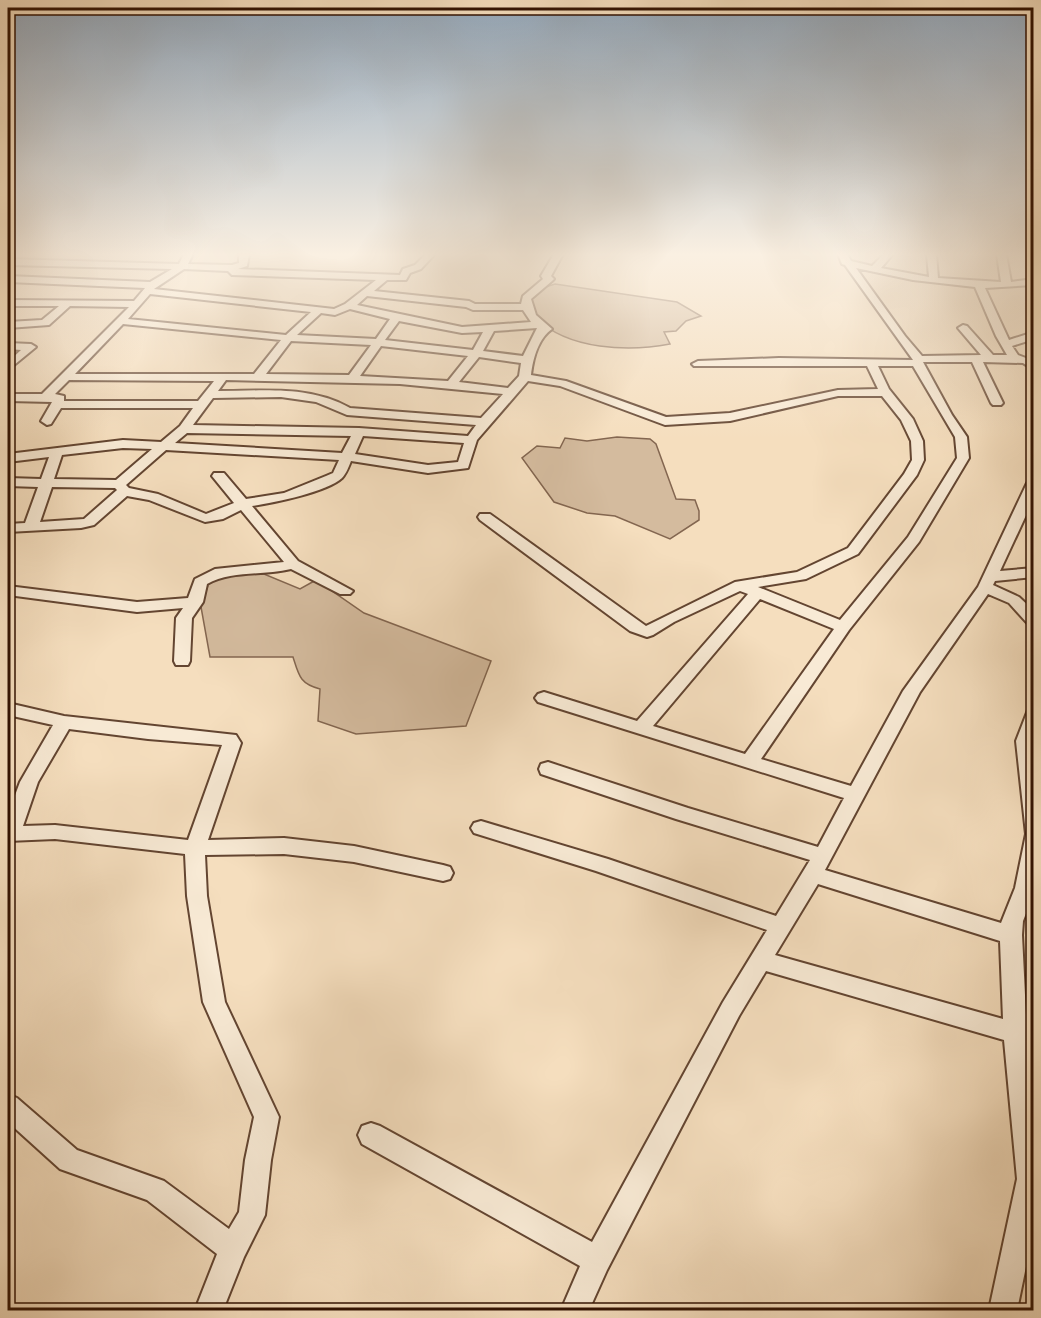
<svg xmlns="http://www.w3.org/2000/svg" width="1041" height="1318" font-family="'Libre Bodoni',serif">
<style>
.green{fill:#d4bb9e;stroke:#836650;stroke-width:1.5}
.lines{fill:none;stroke-linecap:round;stroke-linejoin:round}
.street-casing{stroke:#634531;stroke-width:4}
.street{fill:#f8ead5;fill-rule:evenodd}
</style>
<rect width="100%" height="100%" fill="#f5debe"/>
<filter id="stains"><feTurbulence type="fractalNoise" baseFrequency=".00333" numOctaves="4"/><feColorMatrix values="0 0 0 0 .2 0 0 0 0 .09 0 0 0 0 .02 0 0 0 .5 -.17"/></filter>
<radialGradient id="worn" r=".72"><stop offset=".6" stop-color="#630" stop-opacity="0"/><stop offset="1" stop-color="#630" stop-opacity=".3"/></radialGradient>
<g class="green">
<path d="M555 284 677 302 701 316 686 321 676 331 664 332 670 344C629 352 568 350 536 318 532 314 530 306 527 301L536 290Z"/>
<polygon points="617,437 650,439 656,444 676,499 695,500 699,511 699,520 670,539 615,516 587,513 554,502 522,458 537,446 560,448 565,438 587,441"/>
<path d="M228 574H264L300 589 316 580 364 613 491 661 466 726 356 734 318 721 320 689C300 684 299 676 293 657H210L201 607 209 582Z"/>
</g>
<g class="lines">
<defs>
<g id="street">
<path d="M184 254H193L188 264 232 265 239 263V254H249L247 266 238 269 400 275 403 269 415 265 426 254H435L421 269 410 273 406 280H387L374 291 469 301 475 304H521L523 296 543 279 541 276 554 254H563L551 276 554 279 552 281 531 299 536 315 552 329C539 338 533 357 531 375L566 381 666 417 730 413 838 390 878 389 867 366H694L692 364 698 361 779 358 913 360 845 265 842 264 838 254H847L851 261 872 266 884 254H893L881 268 929 277 927 254H936L938 278 1001 282 997 254H1006L1011 282 1034 279V285L985 288 1009 340 1034 332V339L1012 346 1018 355 1034 361V370L1023 363 983 362 1003 403 1001 405H993L991 403 972 362H923L952 415 967 437 969 458 919 542 849 630 761 759 851 786 903 691 978 587 1027 483 1034 479V498L1000 571 1034 568V577L995 581 993 585 1019 597 1034 611V626L1028 624 1009 603 988 594 920 692 825 870 1001 923 1015 888 1026 834 1016 741 1028 710 1034 708V893L1023 921 1022 935 1026 1015 1034 1012V1043L1028 1052 1034 1098V1228L1017 1310H989L1017 1179 1004 1040 766 971 739 1016 607 1270 589 1310H561L580 1266 362 1144 358 1135 362 1126 371 1123 380 1126 592 1242 723 1002 767 930 596 871 474 833 471 828 474 823 481 821 608 859 776 916 810 860 676 819 541 774 539 769 541 764 548 762 688 808 818 847 844 798 538 702 535 698 538 694 544 692 637 721 748 594 740 591 674 622 653 635 647 637 630 631 480 520 478 517 480 514H490L646 626 735 582 797 572 848 548 904 474 912 460 911 441 901 420 882 396H838L730 421 665 425 560 386 528 381 477 440 468 468 428 473 351 461C349 466 346 474 342 478 327 492 273 503 252 506L298 561 353 591 350 594H340L291 569C264 576 231 570 207 584L203 602 192 618 190 661 188 665H176L174 661 176 618 183 608 137 612 8 595V586L137 602 188 598 195 579 215 569 284 562 241 510 223 519 205 522 149 500 127 496 94 525 81 528 8 532V524L25 523 38 487 8 486V478L41 479 49 457 8 462V454L123 440 161 442 180 426 193 408H61L51 424 47 425 41 421 52 402 8 401V394H42L129 307 70 306 49 325 8 328V322L42 320 59 306H8V300L134 301 145 288 8 282V276L150 282 172 269 8 265V259L179 264ZM856 268 913 280 975 287 996 336 1007 355H993L967 326 963 325 958 328 981 355 922 356 905 336ZM184 269 228 271 232 275 376 280 345 304 334 309 154 289ZM150 294 311 312 286 335 128 319ZM367 296 466 307 473 310H523L531 322 462 327 357 305ZM350 309 390 319 376 339 297 335 321 313 335 315ZM399 321 462 333 483 332 473 350 385 340ZM123 324 281 340 254 374H75ZM537 328 523 356 483 351 494 331ZM291 341 371 345 349 375 266 374ZM381 346 468 356 448 381 360 376ZM479 357 521 363 519 376 508 388 459 382ZM878 366H913L955 437 957 458 908 537 840 620 758 587 806 579 858 554 917 475 924 460 923 441 913 419 889 389ZM69 380 214 381 198 401H64V396L55 394ZM226 380 400 384 503 394 481 418 350 408C309 385 262 391 218 391ZM281 397 316 402 347 415 476 425 468 436 359 428 193 425 213 398ZM187 433 351 436 342 453 175 443ZM363 436 464 443 458 462 428 465 355 454ZM123 448 152 449 116 480 54 479 62 455ZM166 450 339 460 333 473 326 476 284 493 246 499 224 473H214L212 476 234 503 206 514 158 494 129 488 126 485ZM52 487 115 488 117 490 84 519 40 522ZM760 599 834 629 745 754 653 726ZM818 884 1000 941 1003 1019 775 955Z"/>
<polygon points="8,343 31,344 36,347 8,370 8,362 21,350 8,349"/>
<path d="M8 703 64 716 236 735 241 743 208 840 284 838 354 846 443 865 450 867 453 873 450 879 443 881 354 862 284 854 205 855 207 896 225 1002 279 1117 271 1160 265 1215 244 1257 223 1310H195L217 1254 147 1200 60 1169 8 1122V1094L17 1098 77 1150 164 1181 229 1229 239 1212 245 1160 254 1117 203 1002 187 896 185 854 55 839 8 841V814L20 782 53 725 8 715ZM69 729 148 739 222 745 188 840 55 825 23 826 38 782Z"/>
</g>
</defs>
<use href="#street" class="street-casing"/>
<use href="#street" class="street"/>
</g>
<linearGradient id="sky" x2="0" y2="1"><stop stop-color="#93a9be"/><stop offset="0.58" stop-color="#faf0e2"/><stop offset="1" stop-color="#faf0e2" stop-opacity="0"/></linearGradient>
<rect width="1041" height="439" fill="url(#sky)"/>
<rect width="1041" height="1318" fill="none" stroke="#f5debe" stroke-width="30"/>
<rect x="9" y="9" width="1023" height="1300" fill="none" stroke="#321202" stroke-width="3"/>
<rect x="15" y="15" width="1011" height="1288" fill="none" stroke="#321202" stroke-width="1.5"/>
<rect width="100%" height="100%" filter="url(#stains)"/>
<rect width="100%" height="100%" fill="url(#worn)"/>
</svg>
